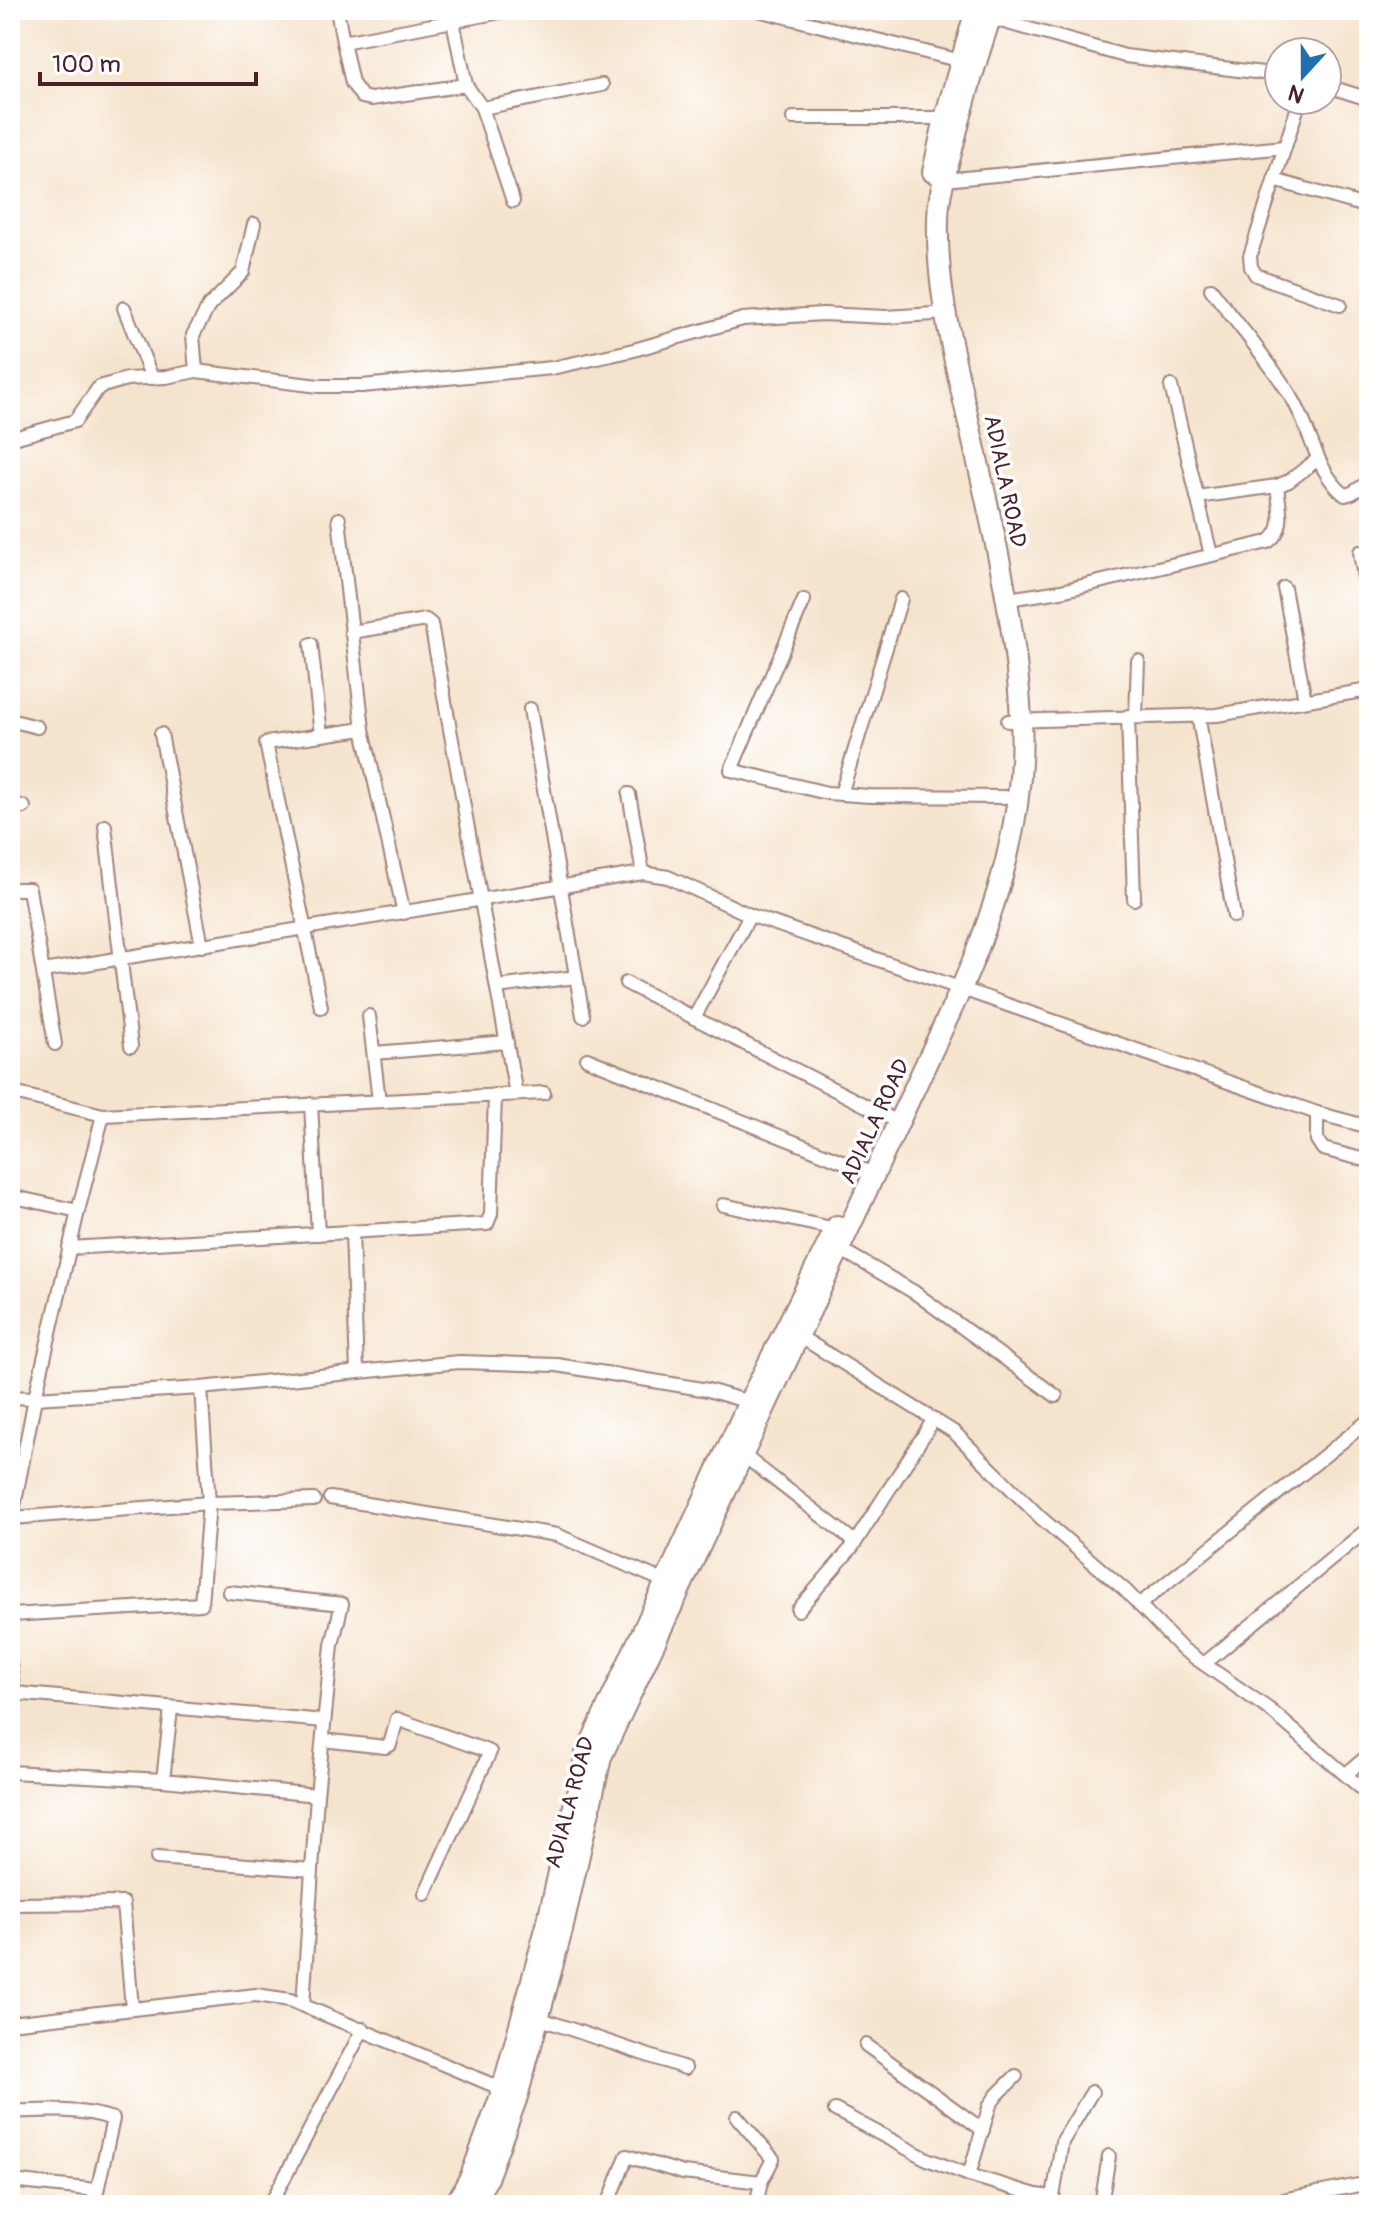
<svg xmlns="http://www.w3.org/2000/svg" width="1379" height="2215" font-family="Pangolin,sans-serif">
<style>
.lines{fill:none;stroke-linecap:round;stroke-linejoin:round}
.minor-casing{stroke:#a0827c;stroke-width:16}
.primary-casing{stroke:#a0827c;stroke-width:24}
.minor{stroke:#fff;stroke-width:12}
.primary{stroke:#fff;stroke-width:20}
.labels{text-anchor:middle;stroke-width:7;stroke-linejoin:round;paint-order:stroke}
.street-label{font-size:22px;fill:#4a1f2b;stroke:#fff}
</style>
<rect width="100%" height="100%" fill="#fff"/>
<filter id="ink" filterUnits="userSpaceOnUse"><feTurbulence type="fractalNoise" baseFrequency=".0125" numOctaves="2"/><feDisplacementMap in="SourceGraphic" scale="16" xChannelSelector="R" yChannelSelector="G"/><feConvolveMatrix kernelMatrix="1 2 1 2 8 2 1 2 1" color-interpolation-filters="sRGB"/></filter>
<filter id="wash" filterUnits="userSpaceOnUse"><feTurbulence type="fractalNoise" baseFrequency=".006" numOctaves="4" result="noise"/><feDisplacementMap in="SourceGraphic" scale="32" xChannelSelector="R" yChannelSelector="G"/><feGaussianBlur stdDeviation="1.8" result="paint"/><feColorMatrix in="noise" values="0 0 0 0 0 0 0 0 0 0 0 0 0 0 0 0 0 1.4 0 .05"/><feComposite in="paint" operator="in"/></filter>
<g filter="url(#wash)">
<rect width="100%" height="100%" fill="#f5e4cd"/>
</g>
<g filter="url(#ink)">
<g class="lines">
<defs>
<g id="minor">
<polyline points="337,10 343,42 511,10"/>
<polyline points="758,10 965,62"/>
<polyline points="990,18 1125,56 1279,75"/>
<polyline points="453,21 466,85 482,108 513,201"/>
<polyline points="343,42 352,83 362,97 371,99 466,85"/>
<polyline points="1327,86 1369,99"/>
<polyline points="1300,100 1250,256 1251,267 1256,275 1340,305"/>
<polyline points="482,108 602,85"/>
<polyline points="793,118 948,118"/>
<polyline points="944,180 1285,147"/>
<polyline points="1274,180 1369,207"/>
<path d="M1211 289C1238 325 1269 360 1292 398 1311 429 1315 471 1345 495L1352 493 1369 482"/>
<polyline points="124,308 152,378"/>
<polyline points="196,371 193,335 209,306 243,272 254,224"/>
<polyline points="1171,386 1211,555"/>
<polyline points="10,439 75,421 99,387 127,379 166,377 196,371 319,386 362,386 552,368 630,351 743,319 823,314 886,317 934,314"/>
<polyline points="1197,497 1277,486 1289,481 1318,459"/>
<polyline points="339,519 363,729 404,913"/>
<polyline points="1360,552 1369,609"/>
<polyline points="1284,588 1305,700"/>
<path d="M1008 599 1061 591 1268 542C1287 529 1279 507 1277 486"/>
<polyline points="804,600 731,770 827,793 870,796 1005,797"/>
<polyline points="351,632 426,620 431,624 516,1094"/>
<polyline points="311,644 321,735"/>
<polyline points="530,709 583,1016"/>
<polyline points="1198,715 1234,916"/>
<polyline points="1128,716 1134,899"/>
<polyline points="1136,716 1138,661"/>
<polyline points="10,720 37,727"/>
<polyline points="1008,721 1217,715 1369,690"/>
<polyline points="161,734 202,946"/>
<polyline points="629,794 643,873"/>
<polyline points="841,794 901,599"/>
<polyline points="10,803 24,807"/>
<polyline points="105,826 131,1046"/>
<polyline points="10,889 29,889 55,1044"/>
<polyline points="43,971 643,873 668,877 750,915 1317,1113 1369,1127"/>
<polyline points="626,983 888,1117"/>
<polyline points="497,987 576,977"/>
<polyline points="321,1007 266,743 363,729"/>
<polyline points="369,1016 379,1101"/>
<polyline points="694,1018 750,915"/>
<polyline points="374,1053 507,1042"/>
<polyline points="587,1059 864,1170"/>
<polyline points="10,1092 103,1115 544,1093"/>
<polyline points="311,1104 318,1234"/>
<polyline points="1317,1113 1317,1140 1323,1149 1369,1161"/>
<polyline points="10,1196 78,1211"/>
<polyline points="723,1205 836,1229"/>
<polyline points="352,1232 357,1372"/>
<polyline points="69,1248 487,1224 491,1214 495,1095"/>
<polyline points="840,1249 914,1292 1056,1396"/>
<polyline points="799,1336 954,1432 1041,1518 1125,1590 1181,1648 1270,1710 1369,1795"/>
<polyline points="10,1397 35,1398 201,1388 459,1362 557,1365 708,1390 749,1402"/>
<polyline points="743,1455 855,1542"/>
<polyline points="330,1498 557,1535 666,1582"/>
<polyline points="12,1518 209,1503 314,1500"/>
<polyline points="10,1527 35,1398 78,1211 103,1115"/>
<polyline points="229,1592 342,1604 332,1645 317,1795 303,2005"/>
<polyline points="1139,1605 1369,1420"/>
<polyline points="798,1610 853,1546 934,1419"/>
<polyline points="10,1615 201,1604 209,1503 201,1388"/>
<polyline points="10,1664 14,1693 10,1745"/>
<polyline points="1204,1664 1369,1528"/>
<polyline points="14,1693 324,1721"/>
<polyline points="323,1740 385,1747 390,1745 397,1719 490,1752 425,1894"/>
<polyline points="10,1772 163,1780 317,1795"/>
<polyline points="1346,1774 1369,1755"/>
<polyline points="163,1780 171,1709"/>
<polyline points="157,1858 312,1870"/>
<polyline points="10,1904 123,1903 132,2008"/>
<polyline points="538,2018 685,2068"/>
<polyline points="10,2023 256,1995 290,2000 507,2091"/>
<polyline points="866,2045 983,2130"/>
<polyline points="835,2110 927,2159 969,2175 1036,2195 1033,2205"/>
<path d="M10 2112C43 2110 82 2108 113 2119L94 2205"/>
<polyline points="737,2117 773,2159 761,2182 756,2205"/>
<polyline points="969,2175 990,2105 997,2095 1016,2076"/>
<polyline points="10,2181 97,2190"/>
<polyline points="1036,2195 1053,2197 1062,2142 1092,2092"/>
<polyline points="184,2205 185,2205"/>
<polyline points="270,2205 363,2029"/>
<polyline points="608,2205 627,2156 683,2173 761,2182"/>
<polyline points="1101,2205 1109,2156"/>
<polyline points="1257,2205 1369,2183"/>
</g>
<g id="primary">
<polyline points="933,172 945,118 976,10"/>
<polyline points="455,2205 471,2176 500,2098 546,1929 586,1754 749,1402 837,1226"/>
<path d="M471 2205 486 2181 517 2097 562 1930 601 1757 961 989C998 905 1026 813 1021 720 1016 621 992 525 970 428 955 360 936 291 938 220 938 196 946 172 952 149 964 102 977 56 993 10"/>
</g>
</defs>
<use href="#minor" class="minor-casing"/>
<use href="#primary" class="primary-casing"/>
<use href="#minor" class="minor"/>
<use href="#primary" class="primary"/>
</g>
</g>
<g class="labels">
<g class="street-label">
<text transform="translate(1006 481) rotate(78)" y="8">ADIALA ROAD</text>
<text transform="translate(874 1121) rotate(-65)" y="8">ADIALA ROAD</text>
<text transform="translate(569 1802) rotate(-75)" y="8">ADIALA ROAD</text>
</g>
</g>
<rect width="1379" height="2215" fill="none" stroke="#fff" stroke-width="40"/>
<g transform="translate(1303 76) rotate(201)"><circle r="38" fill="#ffffff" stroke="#b7a5aa" stroke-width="2"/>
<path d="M0-6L14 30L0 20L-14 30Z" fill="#1f6fb2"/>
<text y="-12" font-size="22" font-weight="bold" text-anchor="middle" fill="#4a1f2b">N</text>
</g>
<path d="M40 72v12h216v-12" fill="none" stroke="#4a1f2b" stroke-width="4"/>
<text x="52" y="72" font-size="24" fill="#4a1f2b" stroke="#ffffff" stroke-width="6" paint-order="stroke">100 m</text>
</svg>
